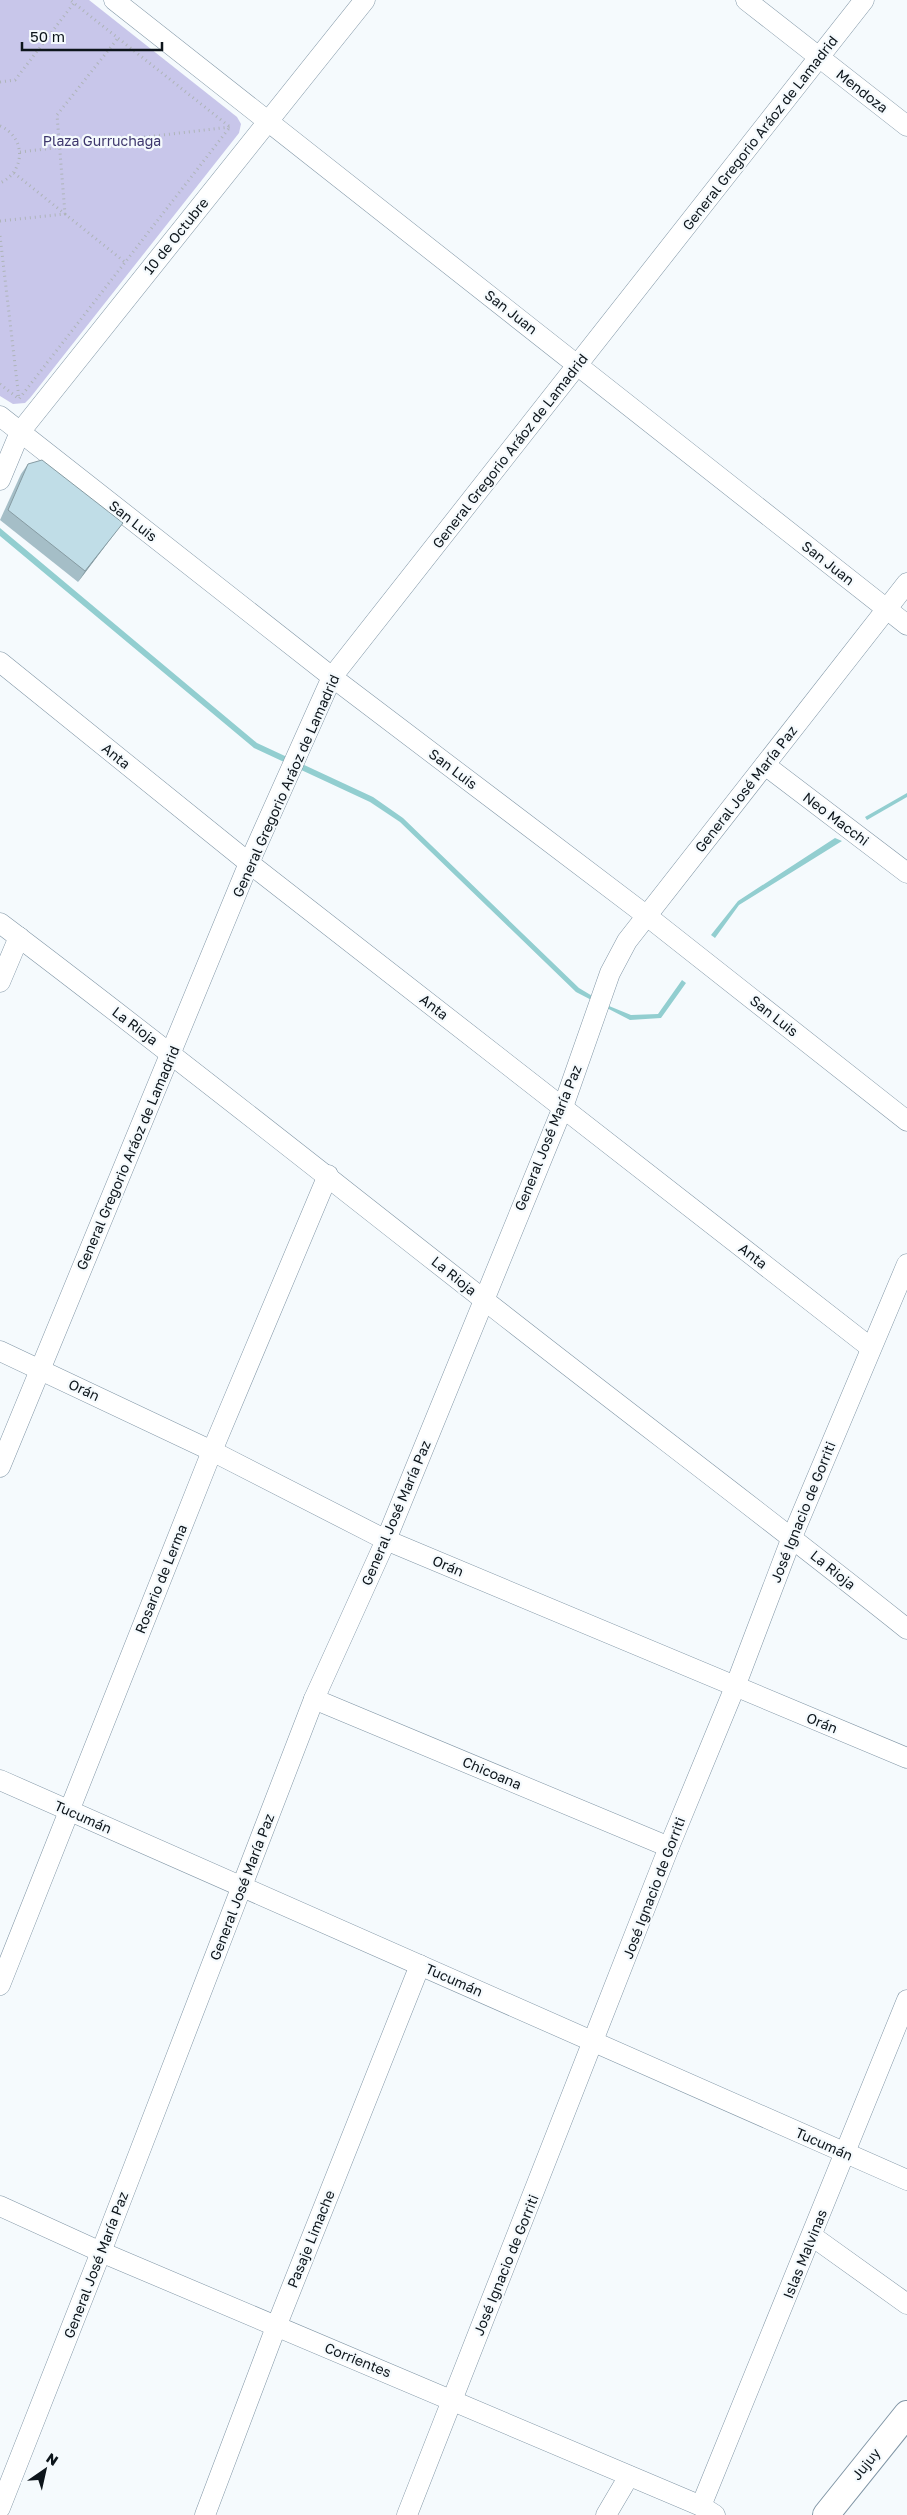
<svg xmlns="http://www.w3.org/2000/svg" width="907" height="2515" font-family="'Golos Text',sans-serif">
<style>
.green{fill:#c8c6ea}
.water{fill:#92ced0}
.lines{fill:none;stroke-linecap:round;stroke-linejoin:round}
.minor-casing{stroke:#8196a6;stroke-width:21}
.major-casing{stroke:#8196a6;stroke-width:28}
.path{stroke:#aeb4b8;stroke-width:3;stroke-dasharray:1 4;stroke-linecap:butt}
.minor{stroke:#fff;stroke-width:20}
.major{stroke:#fff;stroke-width:26}
.wall{fill:#a5bec7}
.shaded-wall{fill:#869ba2}
.building{fill:#c0dde7;stroke:#869ba2}
.labels{text-anchor:middle;stroke-width:4.5;stroke-linejoin:round;paint-order:stroke}
.street-label{font-size:14px;fill:#0d151b;stroke:#f5fafd}
.park-label{font-size:14px;fill:#3e376d;stroke:#f5fafd}
</style>
<rect width="100%" height="100%" fill="#f5fafd"/>
<polygon class="green" points="0,0 89,0 237,117 241,124 239,133 30,398 25,403 13,404 0,396"/>
<g class="water">
<polygon points="0,528 257,743 373,797 403,818 579,988 609,1006 631,1015 658,1014 682,980 686,983 661,1018 630,1020 576,992 400,822 370,802 254,748 0,536"/>
<polygon points="907,793 907,797 867,820 865,817"/>
<polygon points="835,838 842,841 739,905 715,938 711,935 738,901"/>
</g>
<g class="lines">
<defs>
<g id="minor">
<polyline points="114,0 907,625"/>
<polyline points="746,0 907,126"/>
<polyline points="0,416 332,677 647,916 907,1121"/>
<polyline points="0,480 20,432 365,0"/>
<polyline points="0,662 249,863 871,1348"/>
<polyline points="765,765 907,873"/>
<path d="M0 923C163 1046 322 1173 483 1299 624 1410 767 1517 907 1629"/>
<polyline points="0,982 19,937"/>
<polyline points="0,1351 212,1451 386,1540 907,1758"/>
<polyline points="0,1467 249,863 332,677 864,0"/>
<polyline points="314,1699 669,1847"/>
<polyline points="0,1780 907,2180"/>
<polyline points="0,1985 212,1451 328,1175"/>
<polyline points="0,2206 101,2252 701,2506 715,2515"/>
<polyline points="812,2236 907,2304"/>
<polyline points="701,2506 907,2000"/>
<polyline points="0,2508 101,2252 314,1699 386,1540 563,1107 610,973 627,941 907,583"/>
<polyline points="205,2515 276,2327 420,1965"/>
<polyline points="407,2515 669,1847 735,1687 792,1537 907,1264"/>
<polyline points="606,2515 629,2476"/>
</g>
<polyline id="major" points="826,2515 907,2414"/>
</defs>
<use href="#minor" class="minor-casing"/>
<use href="#major" class="major-casing"/>
<g class="path">
<polyline points="0,82 15,80 74,3"/>
<path d="M0 126C26 137 26 171 0 183"/>
<polyline points="20,152 230,127"/>
<polyline points="14,173 126,263"/>
<polyline points="0,221 65,214 57,115 118,38"/>
<polyline points="0,236 19,399"/>
<polyline points="0,384 19,399 230,127 70,0"/>
</g>
<use href="#minor" class="minor"/>
<use href="#major" class="major"/>
</g>
<polygon class="wall" points="28,464 115,533 78,582 0,520 21,474"/>
<polygon class="shaded-wall" points="123,523 115,533 78,582 85,571"/>
<polygon class="building" points="42,460 123,523 85,571 8,510 28,464"/>
<g class="labels">
<g class="street-label">
<text transform="translate(862 91) rotate(38)" y="5">Mendoza</text>
<text transform="translate(760 133) rotate(-52)" y="5">General Gregorio Aráoz de Lamadrid</text>
<text transform="translate(176 236) rotate(-51)" y="5">10 de Octubre</text>
<text transform="translate(511 312) rotate(38)" y="5">San Juan</text>
<text transform="translate(510 451) rotate(-52)" y="5">General Gregorio Aráoz de Lamadrid</text>
<text transform="translate(133 521) rotate(38)" y="5">San Luis</text>
<text transform="translate(828 563) rotate(38)" y="5">San Juan</text>
<text transform="translate(116 756) rotate(39)" y="5">Anta</text>
<text transform="translate(453 769) rotate(37)" y="5">San Luis</text>
<text transform="translate(286 786) rotate(-66)" y="5">General Gregorio Aráoz de Lamadrid</text>
<text transform="translate(746 789) rotate(-52)" y="5">General José María Paz</text>
<text transform="translate(836 819) rotate(37)" y="5">Neo Macchi</text>
<text transform="translate(434 1007) rotate(38)" y="5">Anta</text>
<text transform="translate(774 1016) rotate(38)" y="5">San Luis</text>
<text transform="translate(135 1026) rotate(37)" y="5">La Rioja</text>
<text transform="translate(548 1138) rotate(-68)" y="5">General José María Paz</text>
<text transform="translate(128 1158) rotate(-67)" y="5">General Gregorio Aráoz de Lamadrid</text>
<text transform="translate(753 1256) rotate(38)" y="5">Anta</text>
<text transform="translate(454 1276) rotate(39)" y="5">La Rioja</text>
<text transform="translate(84 1390) rotate(25)" y="5">Orán</text>
<text transform="translate(803 1512) rotate(-68)" y="5">José Ignacio de Gorriti</text>
<text transform="translate(396 1513) rotate(-67)" y="5">General José María Paz</text>
<text transform="translate(448 1566) rotate(23)" y="5">Orán</text>
<text transform="translate(833 1570) rotate(39)" y="5">La Rioja</text>
<text transform="translate(161 1579) rotate(-68)" y="5">Rosario de Lerma</text>
<text transform="translate(822 1723) rotate(22)" y="5">Orán</text>
<text transform="translate(492 1773) rotate(23)" y="5">Chicoana</text>
<text transform="translate(83 1817) rotate(24)" y="5">Tucumán</text>
<text transform="translate(242 1887) rotate(-69)" y="5">General José María Paz</text>
<text transform="translate(654 1888) rotate(-69)" y="5">José Ignacio de Gorriti</text>
<text transform="translate(454 1980) rotate(24)" y="5">Tucumán</text>
<text transform="translate(824 2144) rotate(24)" y="5">Tucumán</text>
<text transform="translate(311 2239) rotate(-68)" y="5">Pasaje Limache</text>
<text transform="translate(805 2254) rotate(-68)" y="5">Islas Malvinas</text>
<text transform="translate(96 2265) rotate(-69)" y="5">General José María Paz</text>
<text transform="translate(506 2265) rotate(-68)" y="5">José Ignacio de Gorriti</text>
<text transform="translate(358 2360) rotate(22)" y="5">Corrientes</text>
<text transform="translate(866 2464) rotate(-51)" y="5">Jujuy</text>
</g>
<g class="park-label">
<text x="102" y="146">Plaza Gurruchaga</text>
</g>
</g>
<g transform="translate(45 2470) rotate(34)" stroke="#f5fafd" stroke-width="4" paint-order="stroke">
<path d="M0-4L9 19L0 12L-9 19Z" fill="#0d151b"/>
<text y="-8" font-size="14" font-weight="bold" text-anchor="middle" fill="#0d151b">N</text>
</g>
<path d="M22 42v8h140v-8" fill="none" stroke="#0d151b" stroke-width="2.5"/>
<text x="30" y="42" font-size="15" fill="#0d151b" stroke="#f5fafd" stroke-width="4" paint-order="stroke">50 m</text>
</svg>
